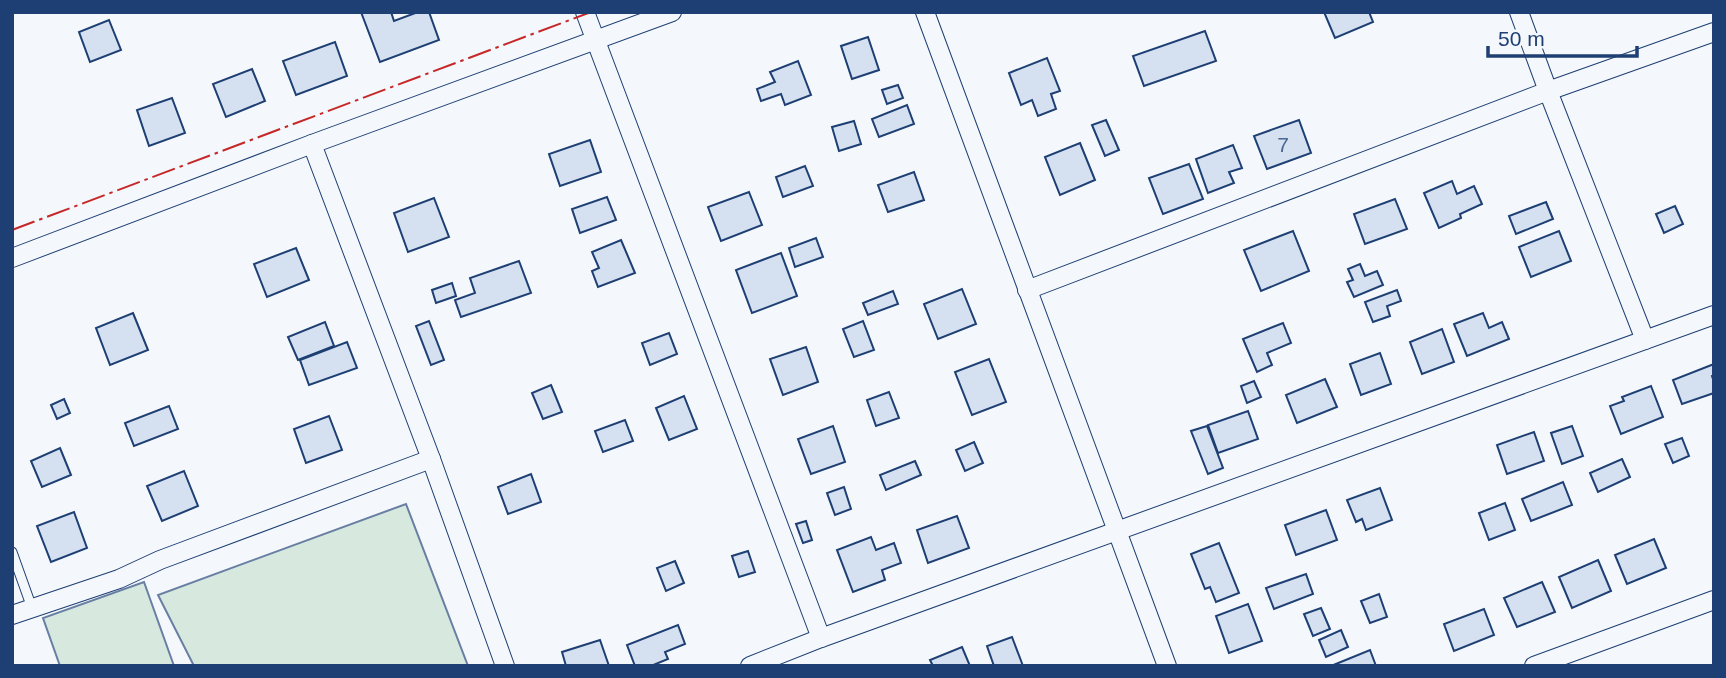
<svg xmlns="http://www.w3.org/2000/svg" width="1726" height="678" font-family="Helvetica,sans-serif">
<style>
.green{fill:#d7e8df;stroke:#687fa3;stroke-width:2}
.building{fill:#d5e0f0;stroke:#1d3f73;stroke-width:2}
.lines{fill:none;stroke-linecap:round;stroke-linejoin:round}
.service-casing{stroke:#1d3f73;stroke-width:11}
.minor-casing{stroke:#1d3f73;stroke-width:20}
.service{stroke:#f4f7fb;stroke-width:9}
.minor{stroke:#f4f7fb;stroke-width:18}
.power{stroke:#c62828;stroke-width:2;stroke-dasharray:24 5 3.5 5;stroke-linecap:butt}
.labels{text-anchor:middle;stroke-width:5;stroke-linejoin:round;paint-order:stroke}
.number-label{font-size:21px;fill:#4b6792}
</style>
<rect width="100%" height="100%" fill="#f4f7fb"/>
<g class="green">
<polygon points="406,504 468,666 194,666 158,595"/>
<polygon points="144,582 174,666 60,666 43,618"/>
</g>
<g class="building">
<polygon points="361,12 391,12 394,21 418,12 429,12 439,40 380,62"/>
<polygon points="1324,12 1369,12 1373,22 1335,38"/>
<polygon points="109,20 121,50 90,62 79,32"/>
<polygon points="1205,31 1216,61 1144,86 1133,56"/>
<polygon points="868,37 879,70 852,79 841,46"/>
<polygon points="335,42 347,76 296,95 283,61"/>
<polygon points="1047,58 1060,91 1051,94 1056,109 1038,116 1032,100 1021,105 1009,73"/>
<polygon points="798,61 811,95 785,105 781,94 761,101 757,89 775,82 770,72"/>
<polygon points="252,69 265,101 226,117 213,84"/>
<polygon points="898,85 903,98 887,104 882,90"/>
<polygon points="172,98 185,133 149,146 137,110"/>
<polygon points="907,105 914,124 879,137 872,119"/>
<polygon points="1106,120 1119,150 1105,156 1092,125"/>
<polygon points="1299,120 1311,153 1267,169 1254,136"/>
<polygon points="854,121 861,144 839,151 832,127"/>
<polygon points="590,140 601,172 560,186 549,154"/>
<polygon points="1080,143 1095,180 1060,195 1045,157"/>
<polygon points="1233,145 1242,168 1229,172 1234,183 1208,193 1196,159"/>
<polygon points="1189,164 1203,199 1163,214 1149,178"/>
<polygon points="805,166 813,186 783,197 776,177"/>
<polygon points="914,172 924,200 888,212 878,185"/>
<polygon points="1452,181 1457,194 1474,186 1482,204 1460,214 1461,218 1439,228 1424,193"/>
<polygon points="749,192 762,225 721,241 708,207"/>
<polygon points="607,197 616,220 580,233 572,209"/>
<polygon points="434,198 449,237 408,252 394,213"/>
<polygon points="1395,199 1407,229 1365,244 1354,214"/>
<polygon points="1546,202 1553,219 1516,234 1509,216"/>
<polygon points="1675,206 1683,224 1664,233 1656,214"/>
<polygon points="1293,231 1309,271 1261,291 1244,250"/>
<polygon points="1559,231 1571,261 1531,277 1519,247"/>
<polygon points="816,238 823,257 795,267 789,248"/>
<polygon points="621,240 635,273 598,287 592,271 599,268 592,252"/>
<polygon points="296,248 309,280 267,297 254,264"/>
<polygon points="781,253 797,296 752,313 736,270"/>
<polygon points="519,261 531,293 461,317 455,300 475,293 470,278"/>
<polygon points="1360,264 1365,276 1377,271 1383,285 1354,297 1347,282 1353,280 1348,269"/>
<polygon points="452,283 456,296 436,303 432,290"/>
<polygon points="962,289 976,324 938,339 924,304"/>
<polygon points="1397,290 1401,301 1387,306 1390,316 1373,322 1365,302"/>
<polygon points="893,291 898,304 868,315 863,303"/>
<polygon points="133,313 148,350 110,365 96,328"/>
<polygon points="1483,313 1489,328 1502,322 1509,339 1467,356 1454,324"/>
<polygon points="429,321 444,360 431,365 416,326"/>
<polygon points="863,321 874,350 854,357 843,329"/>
<polygon points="325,322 334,346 298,360 288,337"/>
<polygon points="1283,323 1291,343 1267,353 1272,365 1257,372 1243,339"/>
<polygon points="1442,329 1454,362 1422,374 1410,342"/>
<polygon points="669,333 677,354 650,365 642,343"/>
<polygon points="347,342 357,368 309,385 300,360"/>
<polygon points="806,347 818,382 783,395 770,359"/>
<polygon points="1380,353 1391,384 1361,395 1350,364"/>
<polygon points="989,359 1006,402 972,415 955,372"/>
<polygon points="1714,364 1714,375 1712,376 1714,382 1714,393 1682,404 1673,380"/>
<polygon points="1325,379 1337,407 1297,423 1286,395"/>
<polygon points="1254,381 1261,397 1247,403 1241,386"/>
<polygon points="551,385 562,412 543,419 532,393"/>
<polygon points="1651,386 1663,417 1621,434 1610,406 1624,401 1622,397"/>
<polygon points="889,392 899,418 876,426 867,400"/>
<polygon points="684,396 697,429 669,440 656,408"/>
<polygon points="64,399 70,413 57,419 51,405"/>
<polygon points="169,406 178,429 134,446 125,423"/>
<polygon points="1248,411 1258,439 1218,453 1208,425"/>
<polygon points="329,416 342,450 306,463 294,429"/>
<polygon points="625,420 633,441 603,452 595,431"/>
<polygon points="833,426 845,462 811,474 798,439"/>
<polygon points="1207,426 1223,468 1208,474 1191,431"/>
<polygon points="1572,426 1583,456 1562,464 1551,433"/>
<polygon points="1534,432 1544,461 1507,474 1497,445"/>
<polygon points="1682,438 1689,456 1673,463 1665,444"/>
<polygon points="974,442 983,463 965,471 956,450"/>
<polygon points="60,448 71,475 42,487 31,461"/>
<polygon points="1622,459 1630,477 1598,492 1590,473"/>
<polygon points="915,461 921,475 886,490 880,475"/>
<polygon points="184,471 198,506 162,521 147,486"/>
<polygon points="531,474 541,502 508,514 498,487"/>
<polygon points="1563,482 1572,505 1531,521 1522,499"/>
<polygon points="844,487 851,509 835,515 827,493"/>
<polygon points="1380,488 1392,520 1366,530 1362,519 1356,522 1347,500"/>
<polygon points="1505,503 1515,530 1489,540 1479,513"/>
<polygon points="1326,510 1337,540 1296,555 1285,525"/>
<polygon points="74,512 87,548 51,562 37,526"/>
<polygon points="957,516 969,548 928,563 917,530"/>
<polygon points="806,521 812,540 803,543 796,524"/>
<polygon points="871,537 876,550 894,543 901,563 882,570 885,580 853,592 837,550"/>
<polygon points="1654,539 1666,568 1627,584 1615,555"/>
<polygon points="1219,543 1239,593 1216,602 1210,587 1205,589 1191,554"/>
<polygon points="748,551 755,572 739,577 732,556"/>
<polygon points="1598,560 1611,591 1572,608 1559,577"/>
<polygon points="675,561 684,583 666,591 657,568"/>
<polygon points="1306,574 1313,594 1274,609 1266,588"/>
<polygon points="1542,582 1555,612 1517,627 1504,598"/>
<polygon points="1379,594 1387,617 1370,623 1361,601"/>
<polygon points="1248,604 1262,641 1229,653 1216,616"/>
<polygon points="1321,608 1330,629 1313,636 1304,614"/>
<polygon points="1484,609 1494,635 1454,651 1444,624"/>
<polygon points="678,625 685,644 665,652 668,659 651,666 635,666 627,645"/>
<polygon points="1341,630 1348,647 1326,657 1319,640"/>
<polygon points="1012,637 1023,666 994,666 987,646"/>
<polygon points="600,640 609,666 566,666 562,652"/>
<polygon points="962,647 970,666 933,666 930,660"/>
<polygon points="1370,650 1376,666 1331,666"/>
</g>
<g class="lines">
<defs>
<polyline id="service" points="12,552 32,608"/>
<g id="minor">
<polyline points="585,12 821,638"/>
<polyline points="925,12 1167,666"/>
<polyline points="1519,12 1548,91 1645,340"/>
<polyline points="312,144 431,459 505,666"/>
<polyline points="12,258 312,144 672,12"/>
<polyline points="1027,290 1548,91 1714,32"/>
<polyline points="12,615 119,579 160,560 431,459"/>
<polyline points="750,666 821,638 1714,315"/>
<polyline points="1534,666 1714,600"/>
</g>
</defs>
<use href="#service" class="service-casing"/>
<use href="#minor" class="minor-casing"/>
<use href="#service" class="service"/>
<use href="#minor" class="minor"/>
<polyline class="power" points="12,230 591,12"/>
</g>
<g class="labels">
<g class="number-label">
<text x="1283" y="152">7</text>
</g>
</g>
<rect width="1726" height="678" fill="none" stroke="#1d3f73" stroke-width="28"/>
<path d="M1488 46v10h149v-10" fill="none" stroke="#1d3f73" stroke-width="3.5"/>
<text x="1498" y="46" font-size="21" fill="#1d3f73" stroke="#f4f7fb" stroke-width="5" paint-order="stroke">50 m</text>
</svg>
